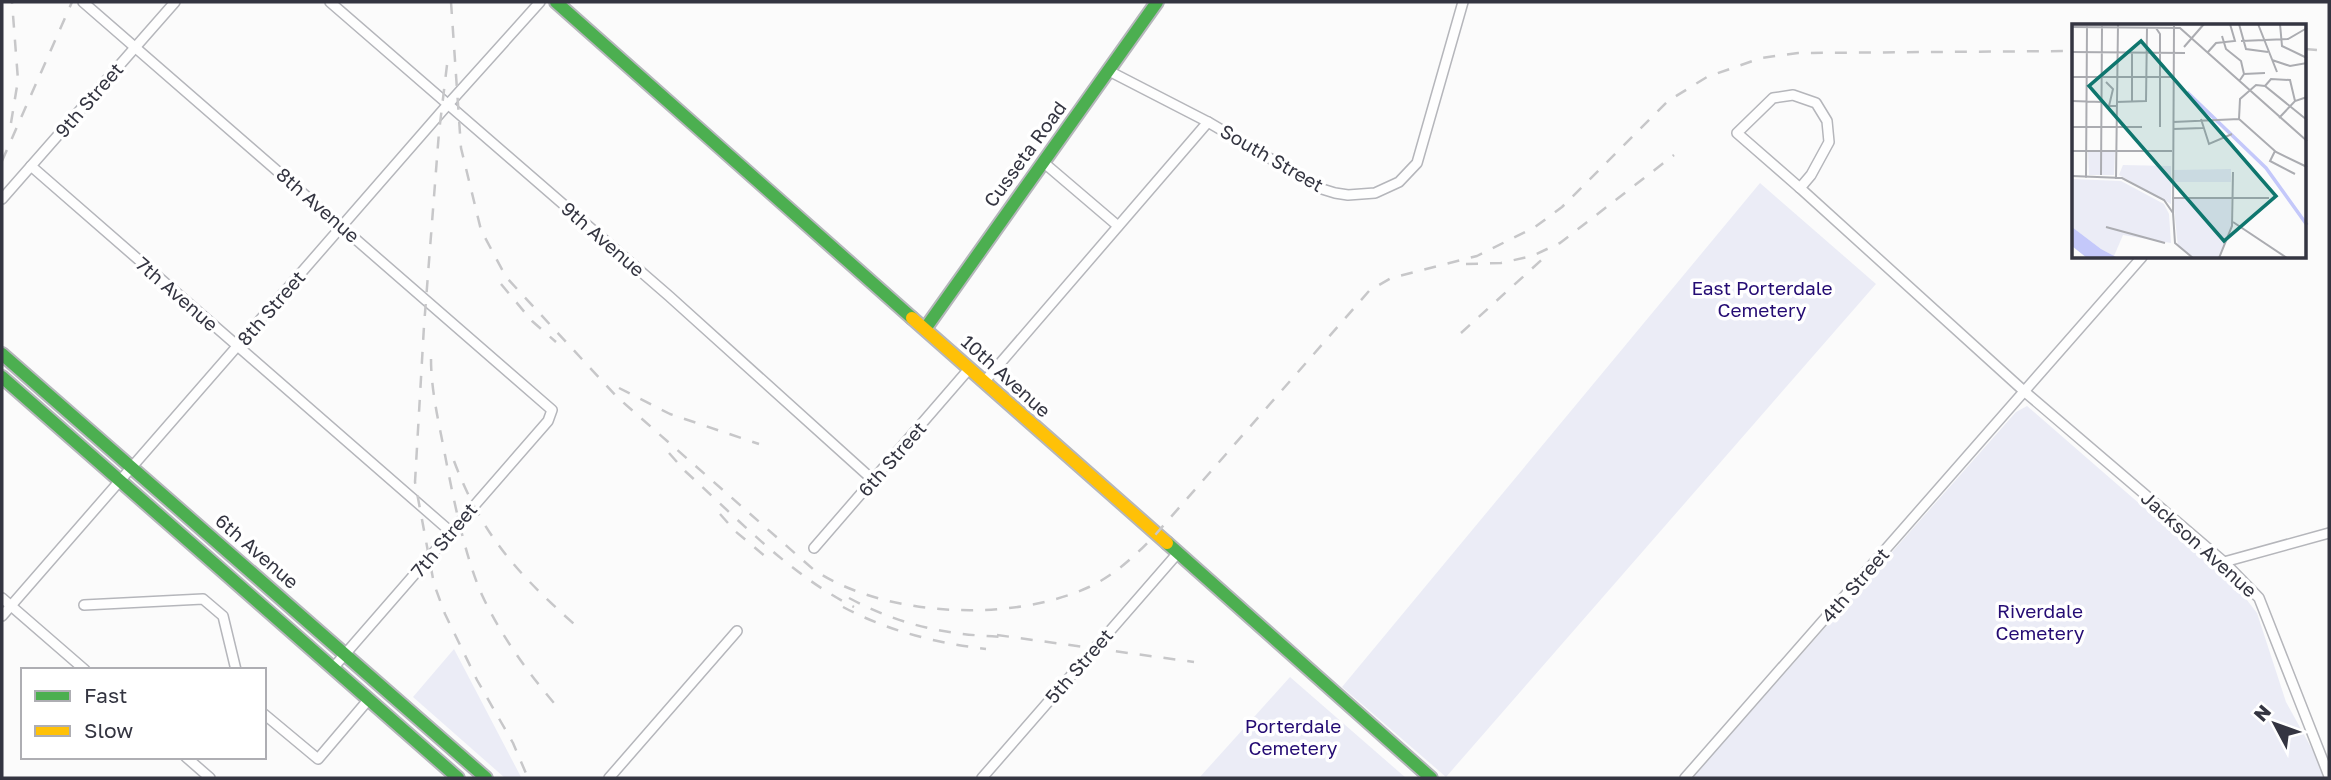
<svg xmlns="http://www.w3.org/2000/svg" width="2331" height="780" font-family="'Golos Text',sans-serif">
<style>
.green{fill:#ebecf6}
.lines{fill:none;stroke-linecap:round;stroke-linejoin:round}
.street-casing{stroke:#b5b6bb;stroke-width:12}
.fast-casing{stroke:#b5b6bb;stroke-width:16}
.slow-casing{stroke:#b5b6bb;stroke-width:16}
.street{stroke:#fefefe;stroke-width:9}
.fast{stroke:#4caf50;stroke-width:12}
.slow{stroke:#ffc107;stroke-width:12}
.rail{stroke:#c7c7c9;stroke-width:2.5;stroke-dasharray:12 12;stroke-linecap:butt}
.labels{text-anchor:middle;stroke-width:7;stroke-linejoin:round;paint-order:stroke}
.street-label{font-size:19px;fill:#343541;stroke:#fff}
.park-label{font-size:19px;fill:#240b73;stroke:#fff}
.inset-river{fill:none;stroke:#c4c8fa;stroke-width:3.5}
.inset-road{fill:none;stroke:#abacb1;stroke-width:2}
.view{fill:#0f766e;fill-opacity:0.15;stroke:#0f766e;stroke-width:3.5}
.inset-edge{fill:none;stroke:#343541;stroke-width:3.5}
</style>
<rect width="100%" height="100%" fill="#fbfbfb"/>
<g class="green">
<polygon points="1760,183 1876,284 1446,777 1342,687"/>
<polygon points="2027,406 2240,591 2257,613 2286,702 2328,778 1692,778 2016,412"/>
<polygon points="454,649 521,777 521,778 505,778 413,697"/>
<polygon points="1290,677 1406,778 1199,778"/>
</g>
<g class="lines">
<defs>
<g id="street">
<polyline points="83,2 552,410 548,421 333,668"/>
<polyline points="330,2 669,296 873,480"/>
<polyline points="1109,71 1208,122 1322,189 1335,193 1348,195 1375,193 1399,182 1417,163 1463,2"/>
<polygon points="1793,95 1816,103 1827,121 1829,142 1811,175 1800,188 1737,133 1773,98"/>
<polyline points="1043,162 1118,226"/>
<polyline points="31,166 451,532"/>
<polyline points="1800,188 2025,392 2224,562 2259,598 2329,776"/>
<polyline points="2,199 175,2"/>
<polyline points="984,382 1208,122"/>
<polyline points="814,548 969,369"/>
<polyline points="2224,562 2329,533"/>
<polyline points="2,598 85,670"/>
<polyline points="84,605 203,599 223,616 236,670"/>
<polyline points="2,616 443,110 540,2"/>
<polyline points="264,714 318,759 369,699"/>
<polyline points="186,757 210,778"/>
<polyline points="609,778 737,631"/>
<polyline points="982,778 1177,554"/>
<polyline points="1685,778 2142,257"/>
</g>
<g id="fast">
<polyline points="556,2 912,318"/>
<polyline points="925,329 1157,2"/>
<polyline points="2,354 486,778"/>
<polyline points="2,377 458,778"/>
<polyline points="1167,543 1431,778"/>
</g>
<polyline id="slow" points="912,318 1167,543"/>
</defs>
<use href="#street" class="street-casing"/>
<use href="#fast" class="fast-casing"/>
<use href="#slow" class="slow-casing"/>
<use href="#street" class="street"/>
<use href="#fast" class="fast"/>
<use href="#slow" class="slow"/>
<g class="rail">
<path d="M451 2 461 148 481 230 506 277 617 397 814 570C885 617 1011 623 1089 587 1115 575 1136 555 1156 534L1369 291 1391 278 1477 256 1535 227 1562 207 1668 101 1707 77 1761 58 1798 53 2074 51"/>
<polyline points="2305,49 2329,51"/>
<polyline points="447,65 439,132 424,326 415,482 434,584 445,614 477,680 513,743 528,778"/>
<polyline points="11,123 18,80 12,2"/>
<polyline points="2,161 72,2"/>
<polyline points="1466,264 1501,263 1532,256 1560,243 1674,155"/>
<polyline points="501,284 532,321 556,342"/>
<polyline points="1461,333 1547,255"/>
<path d="M431 359C431 391 439 423 445 455 453 497 465 557 482 595 500 634 526 670 554 703"/>
<polyline points="619,388 670,414 759,444"/>
<path d="M669 453 685 471C738 519 790 575 854 607"/>
<path d="M454 461C482 535 516 572 574 624"/>
<polyline points="720,514 735,531 766,557"/>
<path d="M849 598C902 626 946 635 1006 637"/>
<path d="M843 607C888 631 936 643 986 649"/>
<polyline points="997,635 1194,662"/>
</g>
</g>
<g class="labels">
<g class="street-label">
<text transform="translate(89 100) rotate(-49)" y="7">9th Street</text>
<text transform="translate(1025 154) rotate(-54)" y="7">Cusseta Road</text>
<text transform="translate(1272 158) rotate(30)" y="7">South Street</text>
<text transform="translate(318 205) rotate(41)" y="7">8th Avenue</text>
<text transform="translate(603 239) rotate(41)" y="7">9th Avenue</text>
<text transform="translate(177 294) rotate(41)" y="7">7th Avenue</text>
<text transform="translate(271 308) rotate(-49)" y="7">8th Street</text>
<text transform="translate(1006 376) rotate(42)" y="7">10th Avenue</text>
<text transform="translate(892 459) rotate(-49)" y="7">6th Street</text>
<text transform="translate(444 540) rotate(-50)" y="7">7th Street</text>
<text transform="translate(2199 544) rotate(42)" y="7">Jackson Avenue</text>
<text transform="translate(257 551) rotate(41)" y="7">6th Avenue</text>
<text transform="translate(1855 585) rotate(-49)" y="7">4th Street</text>
<text transform="translate(1079 666) rotate(-49)" y="7">5th Street</text>
</g>
<g class="park-label">
<text x="1762" y="295">East Porterdale<tspan x="1762" dy="22">Cemetery</tspan></text>
<text x="2040" y="618">Riverdale<tspan x="2040" dy="22">Cemetery</tspan></text>
<text x="1293" y="733">Porterdale<tspan x="1293" dy="22">Cemetery</tspan></text>
</g>
</g>
<g transform="translate(2072 24)">
<rect width="234" height="234" fill="#fbfbfb"/>
<path d="M16 128H43L42 151H17ZM51 141 99 142V180L47 151ZM159 145V158H101V146ZM0 155 49 157 92 180 97 190 99 219 51 211 42 232 29 225 0 203ZM101 175H159V202L146 234H123L106 223Z" fill="#ebecf6"/>
<path d="M0 203 29 225 46 234H15L0 222Z" fill="#c4c8fa"/>
<path class="inset-river" d="M115 68 194 144 235 201"/>
<path class="inset-road" d="M167 0 174 25 196 28M186 0 205 48M208 0 210 22 235 34M0 3 108 4 235 117M84 4 88 10V103M150 12 154 25 169 37 172 50 168 56M169 17 216 15 235 4M112 23 132 0M0 28 113 29M136 28 144 19 163 17 158 0M200 36 218 42 235 39M172 50 193 49M0 53H101M34 58 41 65 37 82H44M193 62 199 55 218 56 223 77M0 77 30 78M44 78 74 77 75 4M60 78V29M207 94 223 77 235 73M129 95 137 120 160 110M167 95 168 75 184 61 193 62 235 96M101 98 167 95 204 128 235 143M0 103H70M101 105 131 104M0 127H100M203 127 198 137 223 150M29 151 30 2M0 152 50 154 92 176 101 189 103 219 121 234M14 154 15 2M44 155 46 0M100 174H197M101 189 102 2M161 198 215 234M34 203 93 219M147 234 160 202 161 148"/>
<path class="view" d="M69 17 204 172 152 217 17 62Z"/>
<rect width="234" height="234" class="inset-edge"/>
</g>
<rect width="2331" height="780" fill="none" stroke="#343541" stroke-width="7"/>
<rect x="21" y="668" width="245" height="91" fill="#ffffff" stroke="#aeaeb3" stroke-width="2"/>
<rect x="35" y="691" width="35" height="10" fill="#4caf50" stroke="#aeaeb3" stroke-width="2"/>
<text x="84" y="703" font-size="21" fill="#343541">Fast</text>
<rect x="35" y="726" width="35" height="10" fill="#ffc107" stroke="#aeaeb3" stroke-width="2"/>
<text x="84" y="738" font-size="21" fill="#343541">Slow</text>
<g transform="translate(2275 724) rotate(311)" stroke="#ffffff" stroke-width="5" paint-order="stroke">
<path d="M0-5L12 26L0 18L-12 26Z" fill="#343541"/>
<text y="-10" font-size="19" font-weight="bold" text-anchor="middle" fill="#343541">N</text>
</g>
</svg>
